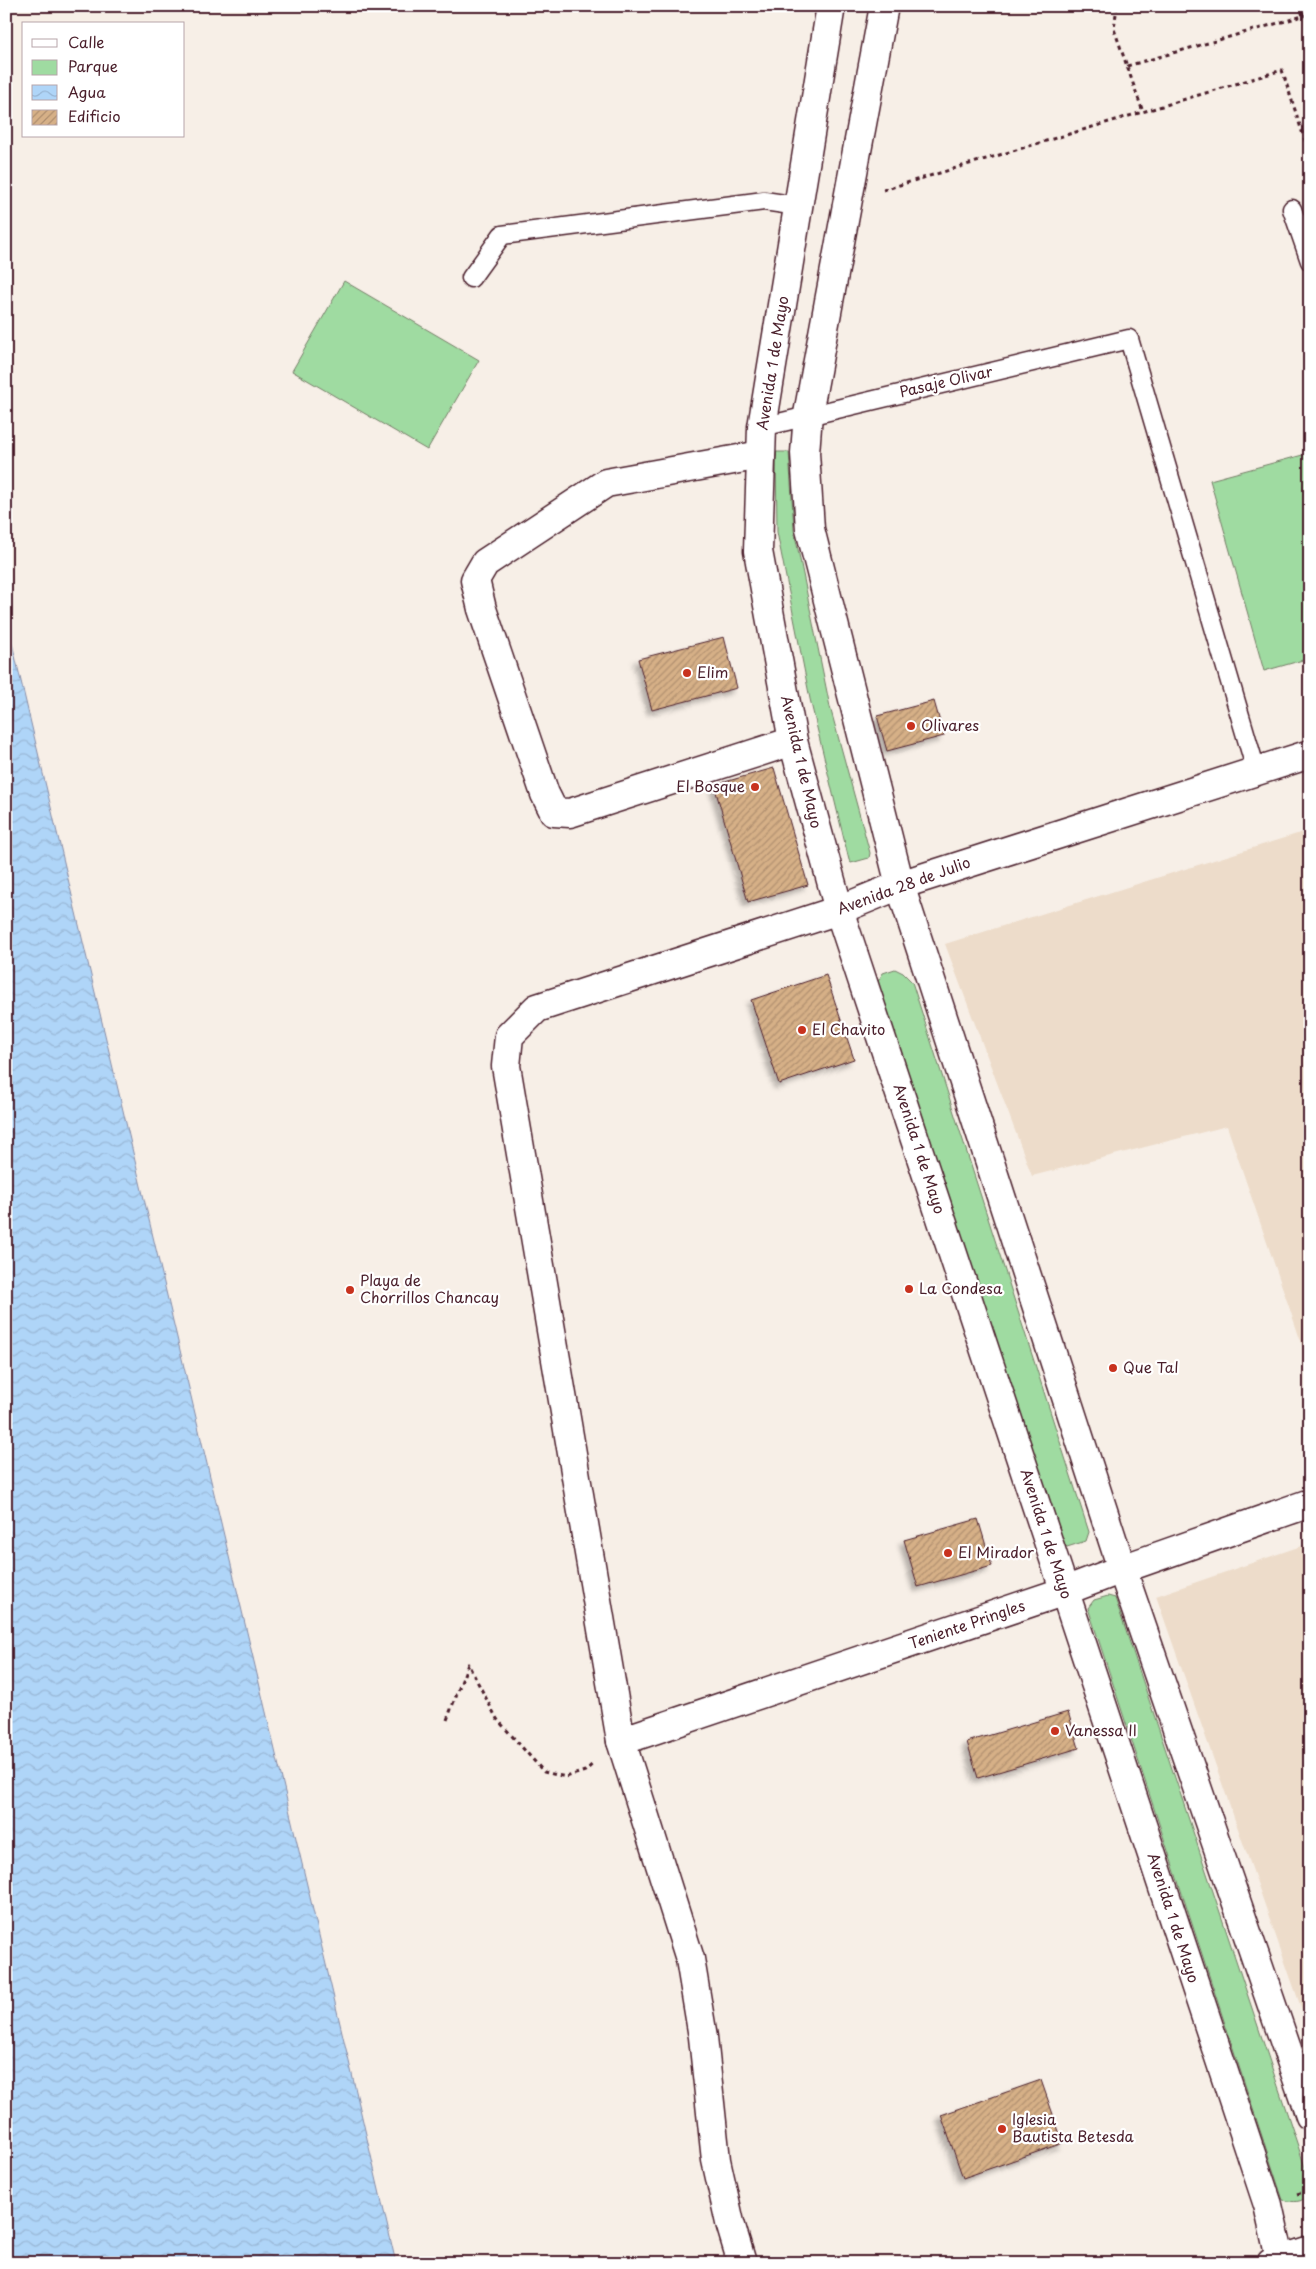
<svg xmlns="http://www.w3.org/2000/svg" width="1316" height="2269" font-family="'Playpen Sans',sans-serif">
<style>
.built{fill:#eddcca}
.green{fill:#9fdba1;stroke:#747d66}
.water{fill:url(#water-waves);stroke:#878ca6}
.building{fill:url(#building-hatch);stroke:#4a1f2b;filter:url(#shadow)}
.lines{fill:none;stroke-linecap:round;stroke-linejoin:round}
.service-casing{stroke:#4a1f2b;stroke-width:21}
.minor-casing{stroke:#4a1f2b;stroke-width:31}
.tertiary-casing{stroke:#4a1f2b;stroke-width:31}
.path{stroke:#4a1f2b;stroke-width:3;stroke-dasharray:4 4;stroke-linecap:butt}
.service{stroke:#fff;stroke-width:18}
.minor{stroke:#fff;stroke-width:28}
.tertiary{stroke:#fff;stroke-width:28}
.poi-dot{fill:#c8321e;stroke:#fff;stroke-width:2}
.labels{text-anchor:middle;stroke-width:4.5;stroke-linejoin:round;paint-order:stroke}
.street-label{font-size:15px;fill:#4a1f2b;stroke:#fff}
.poi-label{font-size:15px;fill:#4a1f2b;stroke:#fff;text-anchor:start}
</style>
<defs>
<pattern id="water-waves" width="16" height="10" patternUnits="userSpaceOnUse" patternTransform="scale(1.25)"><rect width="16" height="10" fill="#afd5f8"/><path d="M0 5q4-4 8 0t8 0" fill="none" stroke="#98b6d5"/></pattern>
<pattern id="building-hatch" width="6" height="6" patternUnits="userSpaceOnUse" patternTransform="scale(1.25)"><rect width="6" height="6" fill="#d6b087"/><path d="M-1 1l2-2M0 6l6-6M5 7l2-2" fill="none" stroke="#b08f6f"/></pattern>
<filter id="shadow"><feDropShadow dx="-4.5" dy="4.5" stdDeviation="2.5" flood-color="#0004"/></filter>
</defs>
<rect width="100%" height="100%" fill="#f7efe7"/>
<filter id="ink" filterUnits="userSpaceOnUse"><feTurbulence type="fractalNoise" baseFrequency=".02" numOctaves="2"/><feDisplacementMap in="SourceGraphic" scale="10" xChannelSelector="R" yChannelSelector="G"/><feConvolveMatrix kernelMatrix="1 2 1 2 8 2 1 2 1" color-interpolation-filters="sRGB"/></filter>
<g filter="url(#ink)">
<g class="built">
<polygon points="1310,830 1310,1368 1227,1126 1032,1176 945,944"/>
<polygon points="1310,1543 1310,2033 1156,1596"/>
</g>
<g class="green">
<polygon points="344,281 479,360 427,450 292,371"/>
<polygon points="776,452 789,452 794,530 830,707 870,853 869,858 851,863 849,860 810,699 777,532"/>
<polygon points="1310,453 1310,658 1264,671 1210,480"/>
<polygon points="895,969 903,973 912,982 1089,1532 1086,1541 1067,1547 1061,1543 877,983 883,973"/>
<path d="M1108 1596 1115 1598 1310 2182C1310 2201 1300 2204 1283 2200L1088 1608 1094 1600Z"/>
</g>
<polygon class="water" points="6,618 351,2070 396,2263 6,2263"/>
<g class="building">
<polygon points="724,637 737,688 652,710 638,659"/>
<polygon points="934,701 944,736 887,751 877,716"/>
<polygon points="774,768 808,885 748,902 714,785"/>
<polygon points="826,975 854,1059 779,1084 751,1000"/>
<polygon points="978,1519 992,1566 918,1587 904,1540"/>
<polygon points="1068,1712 1079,1748 978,1778 967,1742"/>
<polygon points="1041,2080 1063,2143 963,2178 941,2115"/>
</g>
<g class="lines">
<defs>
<g id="service">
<polyline points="1292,209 1310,261"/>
<polyline points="471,278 502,235 764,201 798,206"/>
<polyline points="762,427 1129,339 1256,770"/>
</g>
<g id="minor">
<polyline points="761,455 606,483 485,563 475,580 482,609 545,794 554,812 570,813 793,741"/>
<polyline points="621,1741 1062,1592 1122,1569 1310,1503"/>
<polyline points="742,2263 730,2223 716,2160 703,2037 690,1959 621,1741 506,1066 509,1036 537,1008 839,910 900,885 1310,754"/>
<polyline points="1271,2263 1310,2250"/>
</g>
<g id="tertiary">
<polyline points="831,6 762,427 758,551 793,741 839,910 1268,2205 1281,2263"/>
<polyline points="884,6 808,414 805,453 810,529 900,885 1122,1569 1310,2116"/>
</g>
</defs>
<use href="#service" class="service-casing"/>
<use href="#minor" class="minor-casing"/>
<use href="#tertiary" class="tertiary-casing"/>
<g class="path">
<polyline points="1117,6 1114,29 1143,112"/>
<polyline points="1303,16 1310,14"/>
<polyline points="1127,66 1303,16 1300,6"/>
<polyline points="883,190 1282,70 1310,156"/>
<polyline points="447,1720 468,1664 497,1719 544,1772 566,1777 585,1771 594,1763"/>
<polyline points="1297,2194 1310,2190"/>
</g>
<use href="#service" class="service"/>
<use href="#minor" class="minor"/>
<use href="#tertiary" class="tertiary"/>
</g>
</g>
<g class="poi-dot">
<circle cx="687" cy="673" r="5"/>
<circle cx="911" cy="726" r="5"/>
<circle cx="755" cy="787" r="5"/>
<circle cx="802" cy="1030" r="5"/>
<circle cx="909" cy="1289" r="5"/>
<circle cx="350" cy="1290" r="5"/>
<circle cx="1113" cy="1368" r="5"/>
<circle cx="948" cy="1553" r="5"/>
<circle cx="1055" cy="1731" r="5"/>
<circle cx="1002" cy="2129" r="5"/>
</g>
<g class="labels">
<g class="street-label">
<text transform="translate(773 363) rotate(-81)" y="5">Avenida 1 de Mayo</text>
<text transform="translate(946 382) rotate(-13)" y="5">Pasaje Olivar</text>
<text transform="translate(801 762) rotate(77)" y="5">Avenida 1 de Mayo</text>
<text transform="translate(904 886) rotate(-20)" y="5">Avenida 28 de Julio</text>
<text transform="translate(919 1149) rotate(72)" y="5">Avenida 1 de Mayo</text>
<text transform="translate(1046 1534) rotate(72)" y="5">Avenida 1 de Mayo</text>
<text transform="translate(967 1625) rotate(-19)" y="5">Teniente Pringles</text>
<text transform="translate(1173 1918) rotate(72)" y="5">Avenida 1 de Mayo</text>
</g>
<g class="poi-label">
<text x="697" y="678">Elim</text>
<text x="921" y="731">Olivares</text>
<text x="745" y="792" text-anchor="end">El Bosque</text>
<text x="812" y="1035">El Chavito</text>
<text x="360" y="1286">Playa de<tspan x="360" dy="17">Chorrillos Chancay</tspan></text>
<text x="919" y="1294">La Condesa</text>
<text x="1123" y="1373">Que Tal</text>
<text x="958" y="1558">El Mirador</text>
<text x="1065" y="1736">Vanessa II</text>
<text x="1012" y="2125">Iglesia<tspan x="1012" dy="17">Bautista Betesda</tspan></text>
</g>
</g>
<rect width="1316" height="2269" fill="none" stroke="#fff" stroke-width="25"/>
<rect x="12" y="12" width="1291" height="2244" fill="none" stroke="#4a1f2b" stroke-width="2" filter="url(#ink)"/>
<rect x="22" y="22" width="162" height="115" fill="#ffffff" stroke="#b7a5aa"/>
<rect x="32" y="39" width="25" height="8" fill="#ffffff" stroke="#b7a5aa"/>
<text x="68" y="48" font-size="15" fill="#4a1f2b">Calle</text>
<rect x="32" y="60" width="25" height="15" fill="#9fdba1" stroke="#b7a5aa"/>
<text x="68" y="72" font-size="15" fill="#4a1f2b">Parque</text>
<rect x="32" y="85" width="25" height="15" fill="url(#water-waves)" stroke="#b7a5aa"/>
<text x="68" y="98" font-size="15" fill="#4a1f2b">Agua</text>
<rect x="32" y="110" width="25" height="15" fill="url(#building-hatch)" stroke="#b7a5aa"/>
<text x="68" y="122" font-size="15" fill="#4a1f2b">Edificio</text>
</svg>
